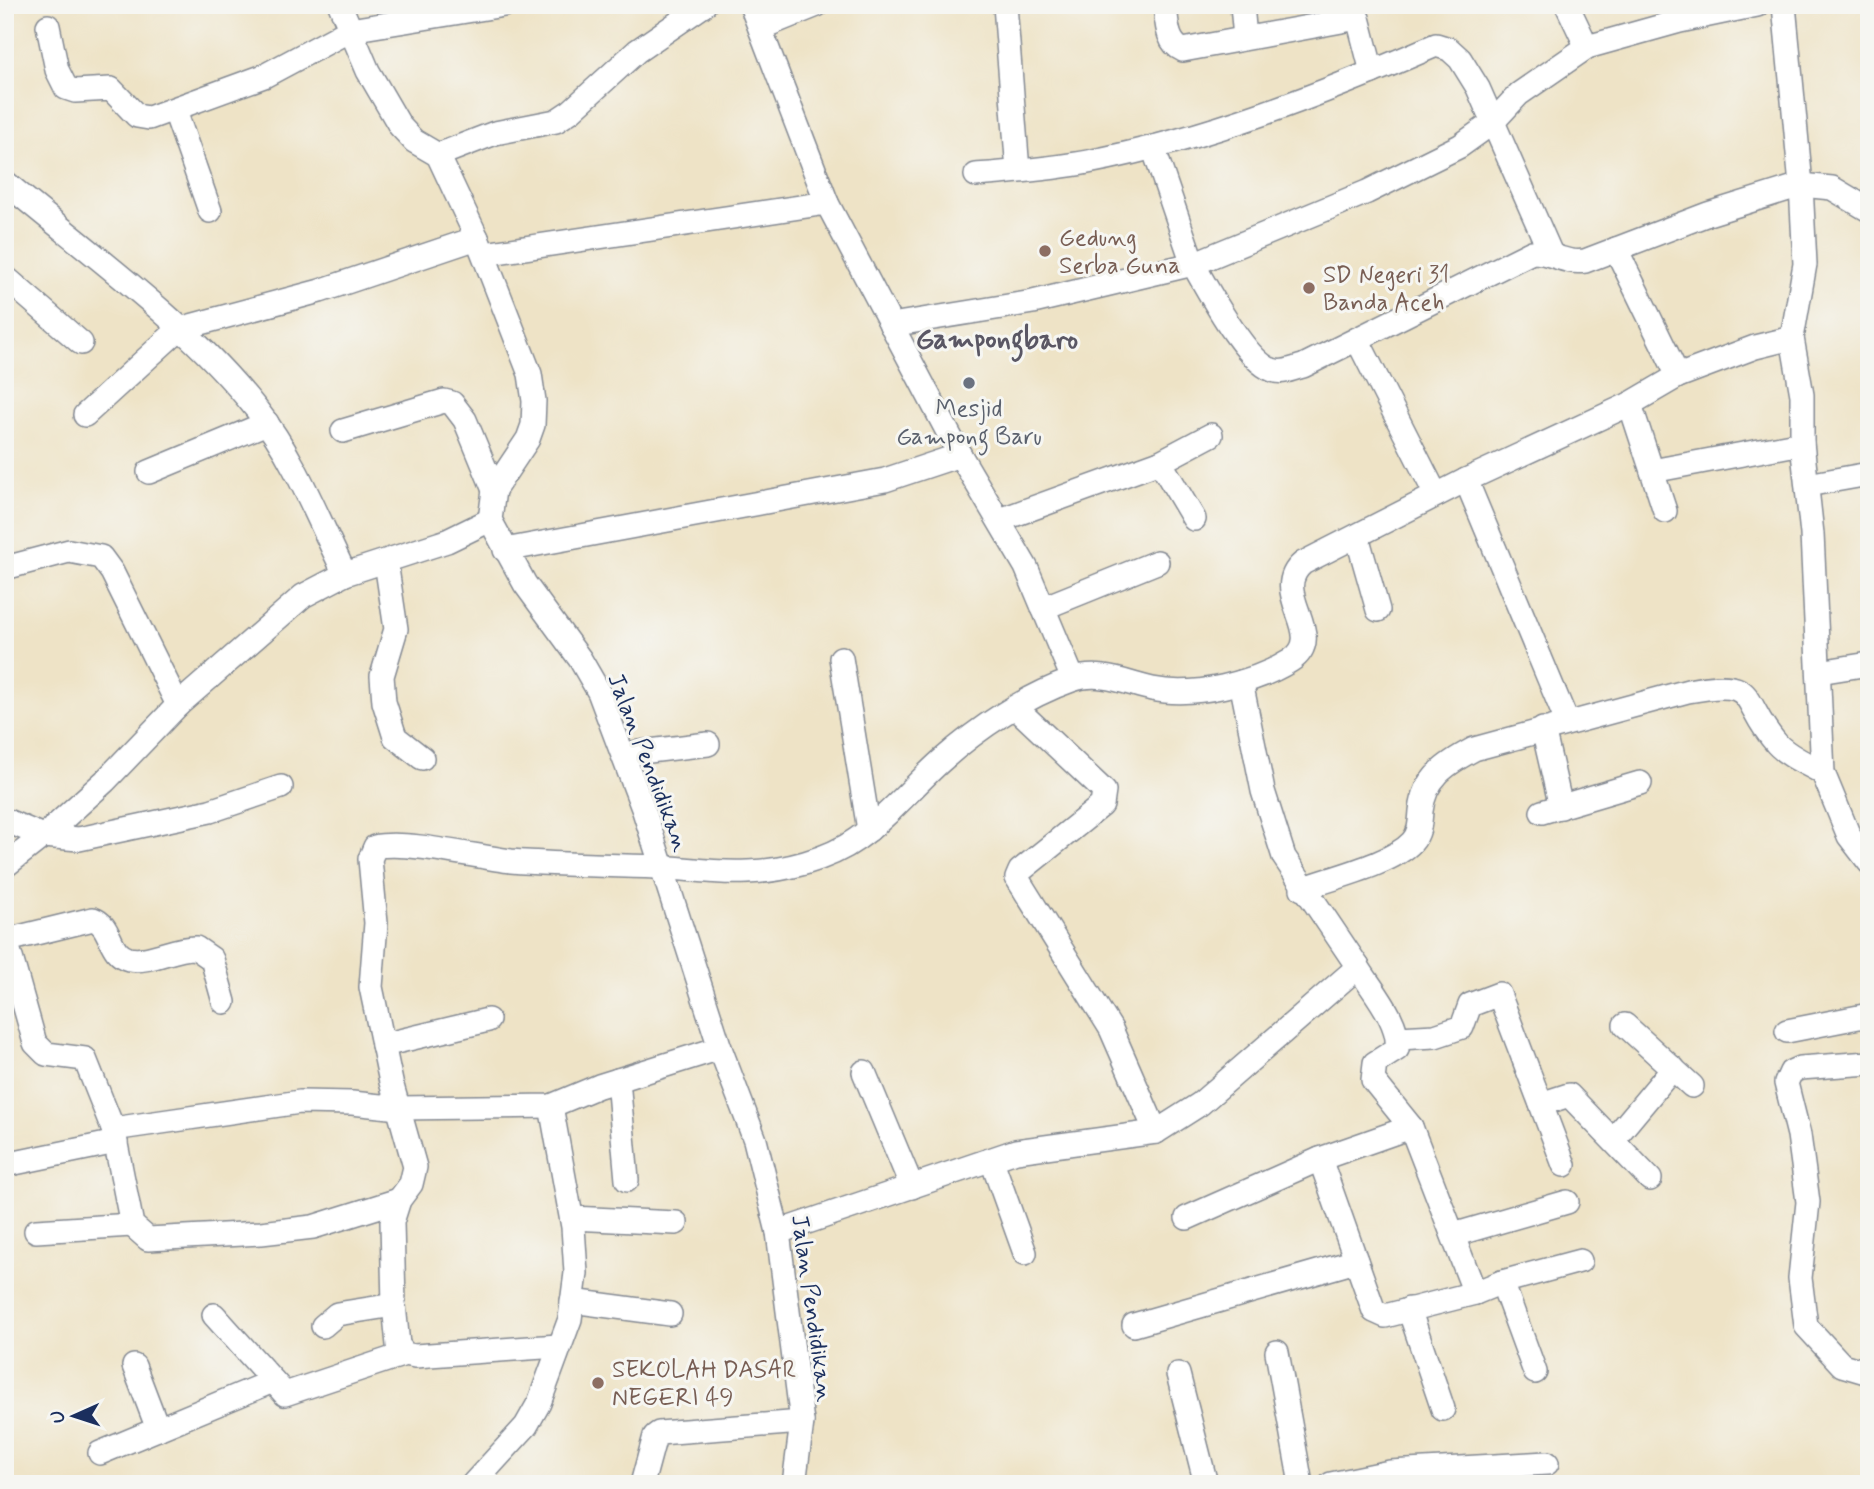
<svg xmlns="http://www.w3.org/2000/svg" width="1874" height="1489" font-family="Mynerve,sans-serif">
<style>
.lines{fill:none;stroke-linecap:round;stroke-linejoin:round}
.minor-casing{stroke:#848992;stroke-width:26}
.minor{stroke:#fff;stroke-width:23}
.education-dot{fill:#8d6e63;stroke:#f6f6f2;stroke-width:2.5}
.worship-dot{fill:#6b7280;stroke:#f6f6f2;stroke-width:2.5}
.labels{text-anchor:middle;stroke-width:6;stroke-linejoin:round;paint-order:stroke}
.education-label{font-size:24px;fill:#785e54;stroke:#f6f6f2;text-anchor:start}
.worship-label{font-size:24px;fill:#5b616d;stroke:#f6f6f2}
.street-label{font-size:24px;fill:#1b2f5e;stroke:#f6f6f2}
.quarter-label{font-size:28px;font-weight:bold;fill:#5a5764;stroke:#f6f6f2}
</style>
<rect width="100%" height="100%" fill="#f6f6f2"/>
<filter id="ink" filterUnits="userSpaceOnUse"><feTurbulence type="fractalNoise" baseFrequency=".0143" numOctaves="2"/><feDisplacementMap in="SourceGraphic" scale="14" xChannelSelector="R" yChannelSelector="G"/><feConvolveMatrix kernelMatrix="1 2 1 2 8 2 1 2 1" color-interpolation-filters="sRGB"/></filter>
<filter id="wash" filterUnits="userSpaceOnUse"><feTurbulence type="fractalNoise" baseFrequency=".00686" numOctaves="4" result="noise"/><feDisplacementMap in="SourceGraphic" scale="28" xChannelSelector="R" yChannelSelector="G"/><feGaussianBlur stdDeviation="1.57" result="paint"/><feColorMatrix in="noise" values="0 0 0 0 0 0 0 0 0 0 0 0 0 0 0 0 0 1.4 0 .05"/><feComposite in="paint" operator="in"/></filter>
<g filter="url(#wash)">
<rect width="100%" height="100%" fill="#eee3c6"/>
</g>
<g filter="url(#ink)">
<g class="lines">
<defs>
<g id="minor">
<polyline points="340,5 368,71 400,126 414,141 438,155 477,238 530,374 534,401 533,425 528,439 494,490 490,520 525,584 580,659 599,692 644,811 720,1048 755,1140 778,1232 802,1422 794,1484"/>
<polyline points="751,5 827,203 960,455 1026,567 1073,679"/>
<polyline points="1005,5 1018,171"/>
<path d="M1165 5C1167 21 1166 43 1183 50L1358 18 1372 72"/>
<polyline points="1242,5 1245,38"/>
<polyline points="1567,5 1587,47"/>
<polyline points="1784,5 1801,185 1805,264 1792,338 1802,395 1802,443 1812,534 1823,773 1849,836 1869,862"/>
<polyline points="48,26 57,70 66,88 75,91 111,89 137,116 149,118 264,76 350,30 504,5"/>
<polyline points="760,28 817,5"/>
<polyline points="175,111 210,211"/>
<polyline points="1153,147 1193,264 1367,192 1460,146 1492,123 1519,94 1587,47 1680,21 1757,5"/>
<polyline points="438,155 495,133 556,121 571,111 637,51 704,5"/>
<path d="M976 175C1013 172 1051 169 1088 162 1207 139 1325 93 1436 45L1449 49 1460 59 1478 88 1551 254"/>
<path d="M5 182C90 254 188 322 257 410 295 458 318 519 345 574"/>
<polyline points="1616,249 1678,376"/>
<polyline points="484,254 827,203"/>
<polyline points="5,277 81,343"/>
<path d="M891 325 1033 302 1193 264C1207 288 1248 367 1276 371 1285 373 1294 368 1303 366L1532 252C1554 252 1563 264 1585 261L1708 214 1801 185 1832 188 1869 210"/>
<polyline points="1357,339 1436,495"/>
<polyline points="1630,404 1665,511"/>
<polyline points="85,415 179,329 320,291 477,238"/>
<polyline points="343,431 444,401 452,403 465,420 494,490"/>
<polyline points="1160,462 1194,519"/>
<polyline points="1652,471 1802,443"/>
<polyline points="149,472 267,423"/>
<polyline points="1466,480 1567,722"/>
<polyline points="1807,485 1869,474"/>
<polyline points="1000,520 1160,462 1211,435"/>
<polyline points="1357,536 1378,610"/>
<polyline points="505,550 885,480 960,455"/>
<polyline points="386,562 396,629 382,676 384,702 395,737 422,758"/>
<polyline points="5,568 69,551 101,557 112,572 178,705"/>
<polyline points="1043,608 1157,562"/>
<polyline points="841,658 869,830"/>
<polyline points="1819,672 1869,664"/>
<polyline points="1016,708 1104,791 1102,805 1020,871 1017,878 1111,1029 1156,1132"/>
<polyline points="1543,729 1561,807"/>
<polyline points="624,754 708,744"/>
<polyline points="1542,812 1640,783"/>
<polyline points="5,820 43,836 79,839 210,811 281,787"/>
<polyline points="5,866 52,829 105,781 178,705 303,596 345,574 447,541 490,520"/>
<path d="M1302 889C1331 878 1392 864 1412 842 1420 833 1420 823 1421 811 1425 777 1446 764 1474 749L1688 691C1762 677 1738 700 1777 744 1789 757 1808 764 1823 773"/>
<polyline points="5,936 35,1043 46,1054 85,1059 113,1129 300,1102 352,1103 399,1108 551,1106 599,1086 720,1048"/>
<path d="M7 940 93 919C112 925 108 954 129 959 151 963 174 947 196 948L212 959 224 1002"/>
<path d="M1358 967C1371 989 1401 1022 1397 1049L1375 1063 1373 1080 1411 1127 1475 1293 1502 1282 1580 1261"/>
<polyline points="1625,1025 1692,1086"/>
<polyline points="1787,1031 1869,1015"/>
<polyline points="1398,1038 1435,1036 1462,1027 1470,1005 1499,994 1564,1165"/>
<polyline points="383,1045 488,1020"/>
<polyline points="1869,1063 1800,1068 1791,1072 1786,1083 1799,1135 1808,1202 1800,1278 1806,1326 1842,1365 1869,1373"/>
<polyline points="864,1072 912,1187"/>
<polyline points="618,1080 627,1180"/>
<polyline points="1541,1104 1569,1095 1650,1179"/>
<polyline points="1411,1127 1320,1159 1374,1311 1385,1316 1475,1293"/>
<polyline points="113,1129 132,1225 148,1239 261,1233 313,1227 399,1200"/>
<polyline points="1613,1140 1673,1068"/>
<polyline points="992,1161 1025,1253"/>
<polyline points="5,1165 116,1142"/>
<polyline points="572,1218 676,1223"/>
<polyline points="1187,1218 1320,1159"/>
<polyline points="36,1231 132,1225"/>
<polyline points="778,1232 1016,1151 1156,1132 1200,1104 1358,967 1284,857 1263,791 1241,682"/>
<polyline points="1453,1235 1567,1202"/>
<polyline points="1502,1282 1535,1372"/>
<polyline points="572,1301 670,1314"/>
<polyline points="1409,1309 1443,1409"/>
<polyline points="214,1315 285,1394 405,1354"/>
<polyline points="1134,1325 1356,1261"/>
<polyline points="323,1326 337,1314 394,1305"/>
<path d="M558 1346 415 1356 405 1354 398 1345 394 1305 392 1222 399 1200 411 1184 415 1167 391 1082 371 987 376 923 370 859 375 847C405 840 477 857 511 861 561 865 610 865 660 867 689 869 719 874 748 872 783 871 828 860 857 839 888 817 913 786 941 761 978 728 1026 696 1072 680 1099 670 1126 683 1152 689 1194 698 1254 683 1290 661 1331 635 1267 593 1303 563L1466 480 1630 404 1678 376 1755 347 1792 338"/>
<polyline points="1277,1352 1301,1484"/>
<polyline points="134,1366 158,1429"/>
<polyline points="1178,1374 1206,1484"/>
<polyline points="100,1453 273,1381"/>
<polyline points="473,1484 526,1426 539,1403 570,1319 576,1273 573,1227 551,1106"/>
<polyline points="642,1484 655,1436 659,1433 802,1422"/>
<polyline points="1331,1484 1390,1472 1547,1463"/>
</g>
</defs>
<use href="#minor" class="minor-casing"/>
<use href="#minor" class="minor"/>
</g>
</g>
<g class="education-dot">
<circle cx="1045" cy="251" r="7"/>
<circle cx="1309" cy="288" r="7"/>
<circle cx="598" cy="1383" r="7"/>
</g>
<circle class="worship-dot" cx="969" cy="383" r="7"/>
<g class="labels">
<g class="education-label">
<text x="1059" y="245">Gedung<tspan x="1059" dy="28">Serba Guna</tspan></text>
<text x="1323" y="282">SD Negeri 31<tspan x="1323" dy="28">Banda Aceh</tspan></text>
<text x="612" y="1377">SEKOLAH DASAR<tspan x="612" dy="28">NEGERI 49</tspan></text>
</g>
<g class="worship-label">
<text x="969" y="416">Mesjid<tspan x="969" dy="28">Gampong Baru</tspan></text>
</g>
<g class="street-label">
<text transform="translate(649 762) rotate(69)" y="8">Jalan Pendidikan</text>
<text transform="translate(813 1308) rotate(82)" y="8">Jalan Pendidikan</text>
</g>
<g class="quarter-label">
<text x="997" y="348">Gampongbaro</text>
</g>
</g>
<rect width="1874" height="1489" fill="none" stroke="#f6f6f2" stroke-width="28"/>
<g transform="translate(74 1416) rotate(267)" stroke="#f6f6f2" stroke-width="5" paint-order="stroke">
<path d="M0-5L12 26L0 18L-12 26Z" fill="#1b2f5e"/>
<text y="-10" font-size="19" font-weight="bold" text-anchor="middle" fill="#1b2f5e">U</text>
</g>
</svg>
